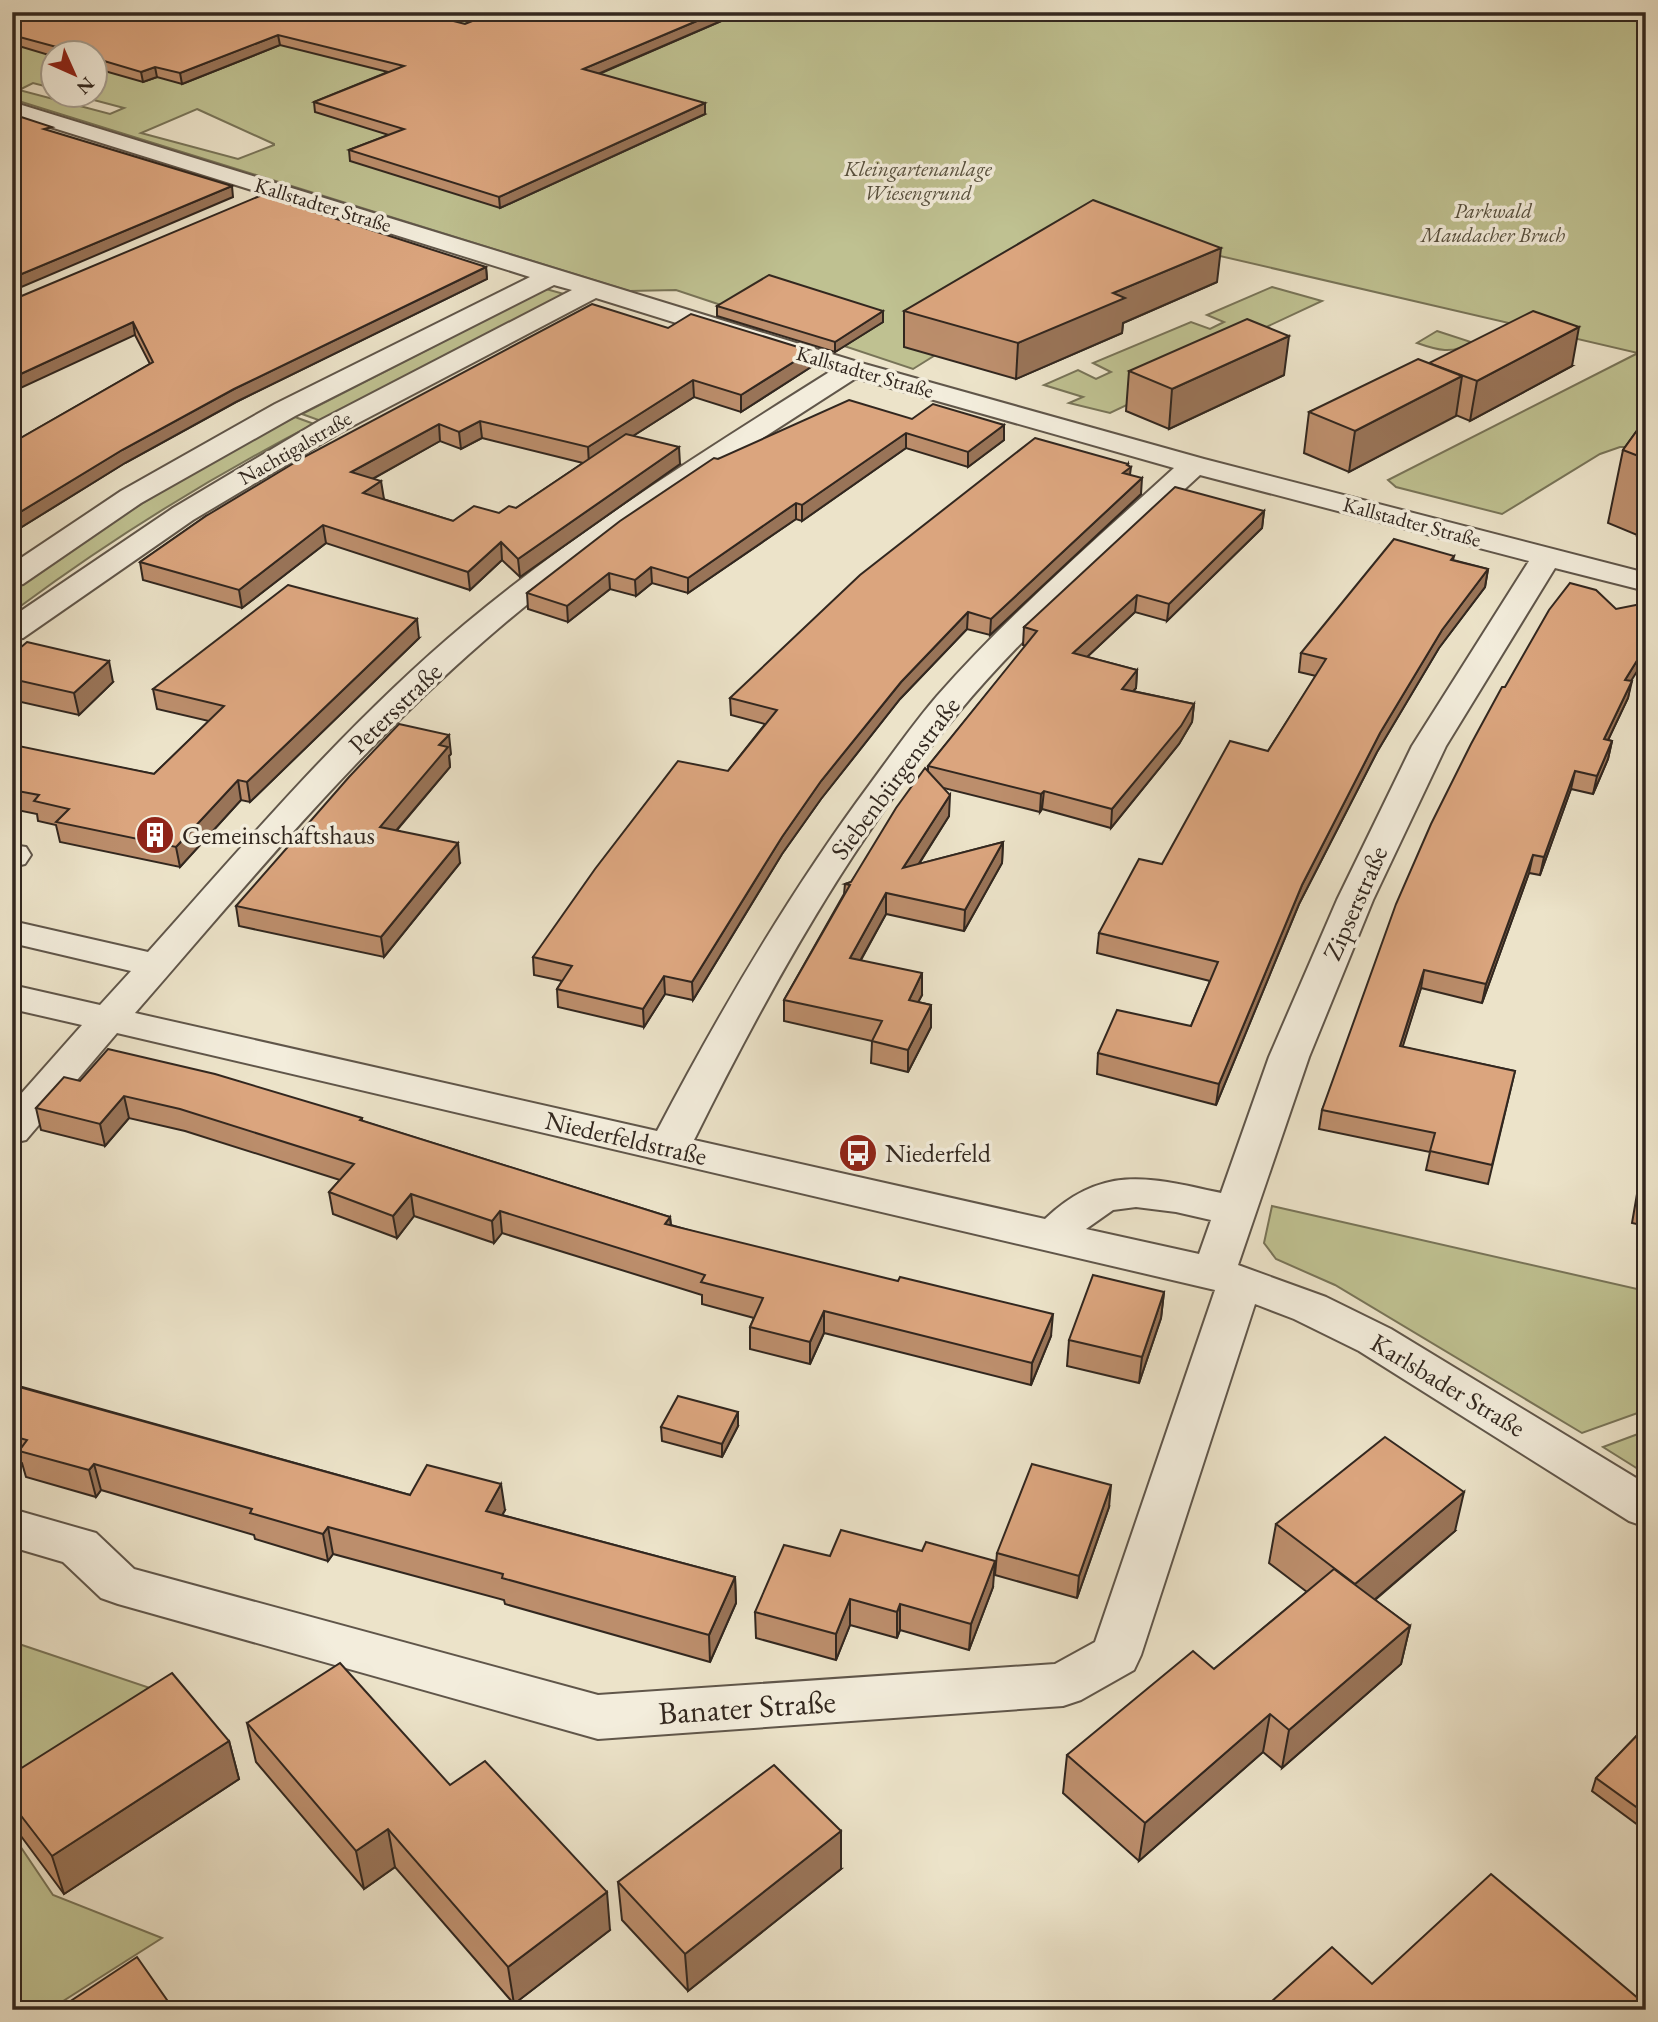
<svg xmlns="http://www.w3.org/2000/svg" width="1658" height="2022" font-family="'EB Garamond',serif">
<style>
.green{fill:#bfc191;stroke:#787458;stroke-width:2;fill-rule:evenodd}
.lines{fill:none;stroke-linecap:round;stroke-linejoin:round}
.minor-casing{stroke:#60564a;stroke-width:4}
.minor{fill:#f3eddc;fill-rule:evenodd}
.wall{fill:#bc8e6c;stroke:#32271f;stroke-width:2;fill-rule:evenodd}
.shaded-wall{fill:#997458;stroke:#32271f;stroke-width:2}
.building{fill:#dba57e;stroke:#32271f;stroke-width:2}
.labels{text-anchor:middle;stroke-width:7;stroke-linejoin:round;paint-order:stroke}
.far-park-label{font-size:21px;font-style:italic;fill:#554e3c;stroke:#f3eddc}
.far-street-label{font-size:21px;fill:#32271f;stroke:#f3eddc}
.street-label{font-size:26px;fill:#32271f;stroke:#f3eddc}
.poi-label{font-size:26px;fill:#32271f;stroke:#f3eddc;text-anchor:start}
.near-street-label{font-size:32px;fill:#32271f;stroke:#f3eddc}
</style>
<rect width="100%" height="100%" fill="#ece3c9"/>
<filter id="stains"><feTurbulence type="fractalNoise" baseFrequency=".00286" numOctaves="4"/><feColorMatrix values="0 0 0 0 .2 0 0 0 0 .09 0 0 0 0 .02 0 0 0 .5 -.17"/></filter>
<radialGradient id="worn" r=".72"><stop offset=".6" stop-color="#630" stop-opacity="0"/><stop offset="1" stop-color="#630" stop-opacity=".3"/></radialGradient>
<g class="green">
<path d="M12 12H1646V447H1620L1600 454 1502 514 1396 487 1388 480 1638 353 1151 240 1086 261 913 369 676 290 629 291 12 99ZM52 52H94V94L75 95 124 108 110 114 19 90 33 83 52 88ZM197 109 274 144V145L238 159 141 133Z"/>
<polygon points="1272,287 1322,301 1217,350 1228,357 1110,413 1069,403 1083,397 1044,385 1078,370 1096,379 1111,372 1093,363 1191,322 1210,329 1224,322 1207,315"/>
<polygon points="546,289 564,294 321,421 302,414"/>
<path d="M1437 331 1471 342C1453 355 1437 350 1417 343Z"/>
<path d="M295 417 314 424C211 477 111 539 18 608L12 606V588C103 525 197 468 295 417Z"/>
<polygon points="1272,1206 1646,1291 1646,1410 1582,1433 1335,1285 1276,1259 1264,1243"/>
<polygon points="1646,1431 1646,1474 1603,1447"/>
<polygon points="19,1644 150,1688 12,1780 12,1654"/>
<polygon points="12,1834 53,1895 162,1938 49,2010 26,2010 23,2005 12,2010"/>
</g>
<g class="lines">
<defs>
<g id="minor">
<path d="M12 102 861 363 1204 459 1646 573V591L1555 568 1446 746 1373 900 1309 1057 1238 1265 1326 1297 1391 1329 1646 1484V1527L1629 1521 1359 1351 1294 1319 1255 1304 1141 1655 1134 1670 1081 1700 1063 1706 598 1739 118 1604 101 1598 63 1562 12 1547V1509L96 1533 134 1569 598 1695 1055 1664 1095 1642 1215 1290 117 1033 26 1140 12 1143V1104L82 1025 12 1009V985L100 1005 131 971 12 943V921L148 952C249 839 348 722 465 624 579 529 705 450 831 371L596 298 339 433 193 520 23 638 12 640V617L173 508 319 421 572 290 554 285 295 416 141 503 23 584 12 587V564L121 491 275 404 530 277 12 115ZM856 378 1174 468C1093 542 1009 614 937 696 913 724 892 754 870 784 789 893 720 1011 657 1131L135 1013C247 884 356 752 485 640 599 540 729 460 856 378ZM1200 475 1529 561 1412 746 1337 900 1269 1057 1221 1193C1150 1177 1102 1164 1045 1219L694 1140C768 991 851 841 958 713 1030 626 1117 552 1200 475ZM1136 1207 1176 1212 1211 1220 1199 1254 1086 1229 1113 1210Z"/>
<polygon points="12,845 26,847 31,855 25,864 12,867"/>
</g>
</defs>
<use href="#minor" class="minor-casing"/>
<use href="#minor" class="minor"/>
</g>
<g class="wall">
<polygon points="12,12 465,24 495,12 742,12 599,74 705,114 500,208 350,161 349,150 389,135 315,112 314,102 388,72 280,45 182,84 157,77 143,82 94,68 94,52 52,52 52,56 12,44"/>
<polygon points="486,267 487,279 236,402 125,463 12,533 12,443 150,364 135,335 12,300"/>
<polygon points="1217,282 1123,323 1122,333 1016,379 904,347 904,311"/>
<polygon points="717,306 883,311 883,322 835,352 717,316"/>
<path d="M668 328 811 351V367L741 412 694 397 633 436 680 464 520 577 502 560 470 590 326 543 242 608 143 580 140 562 206 516ZM482 438 583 463 516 508 499 513 453 521 383 499H384L373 479 440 441 461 449Z"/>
<polygon points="1429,363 1572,366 1470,421 1456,415 1349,472 1304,453 1309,412"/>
<polygon points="1129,371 1284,375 1169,429 1126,411"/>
<polygon points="1646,418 1646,531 1637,535 1608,523 1623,450"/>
<polygon points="912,419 1004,425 1004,440 968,467 906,448 802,521 796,519 688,593 652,583 636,596 610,589 568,622 528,609 527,593 718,459"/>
<polygon points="1128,466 1130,475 1141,494 990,635 967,629 900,699 821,799 782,854 693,1000 665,994 644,1027 558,1007 557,989 562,981 534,975 533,957 728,771 765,724 731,715 730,698"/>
<polygon points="1264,511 1262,528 1167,621 1135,612 1087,657 1137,670 1136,688 1133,691 1194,704 1192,722 1179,744 1111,828 1042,809 1040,812 944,788 949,816 919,864 1003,842 1002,863 964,931 886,914 861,960 922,995 918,1002 931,1005 931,1027 908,1072 871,1063 872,1041 784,1021 784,1000 844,894 845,884 851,882 928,771 928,766 1026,646 1023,645 1024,627"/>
<polygon points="1454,556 1453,560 1488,569 1485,587 1439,648 1377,752 1299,904 1216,1105 1097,1074 1098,1053 1191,1026 1210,981 1097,953 1099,933 1268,751 1316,676 1299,672 1301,653"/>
<polygon points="419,638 250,802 241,800 180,867 60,842 56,825 38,821 37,814 12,809 12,747 154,774 209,721 157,709 153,689"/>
<polygon points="12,655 113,682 79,715 12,700"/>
<polygon points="1631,681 1628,698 1608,740 1612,741 1608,759 1593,794 1571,789 1540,875 1529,873 1482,1003 1421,988 1402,1047 1515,1071 1488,1184 1426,1170 1430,1152 1319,1129 1322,1110 1505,687"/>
<polygon points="451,754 449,756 450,767 397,830 460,863 384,957 239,926 236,906"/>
<polygon points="80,1081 362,1118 362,1121 670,1217 671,1225 1051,1336 1031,1385 824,1333 810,1364 750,1349 750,1327 754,1318 702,1304 702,1295 502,1233 494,1243 414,1216 397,1238 333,1214 329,1192 340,1180 185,1131 129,1118 105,1146 41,1130 36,1108"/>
<polygon points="1646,1142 1646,1226 1632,1223"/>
<polygon points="1164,1292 1161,1318 1139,1383 1067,1366 1069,1340"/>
<polygon points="12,1377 15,1385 410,1495 505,1510 502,1515 735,1577 736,1603 710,1662 505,1604 504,1600 333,1554 328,1561 255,1539 254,1535 101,1490 96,1497 26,1477 22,1463 12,1460"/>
<polygon points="738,1426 722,1457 662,1441 661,1427"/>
<polygon points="1109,1507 1077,1598 995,1575 997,1553"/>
<polygon points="1276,1524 1455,1531 1375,1600 1410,1626 1401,1664 1282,1768 1263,1752 1139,1861 1063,1793 1067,1755 1214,1669 1307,1592 1269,1563"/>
<polygon points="830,1556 993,1587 969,1650 900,1630 897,1638 850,1625 836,1660 756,1638 755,1612"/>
<polygon points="247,1723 450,1785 610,1930 514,2004 395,1867 364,1889 256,1762"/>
<polygon points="1646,1726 1646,1831 1592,1791 1596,1778"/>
<polygon points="229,1741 239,1779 64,1894 12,1824 12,1774"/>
<polygon points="841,1869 688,1991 622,1920 618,1882"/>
</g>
<g class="shaded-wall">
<polygon points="718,12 742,12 584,80 583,69"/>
<polygon points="278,35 280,45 182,84 180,73"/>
<polygon points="155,67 157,77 143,82 141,72"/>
<polygon points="705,103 705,114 500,208 499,197"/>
<polygon points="232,186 233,197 12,291 12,278"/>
<polygon points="1221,248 1217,282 1123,323 1122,333 1016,379 1018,343 1113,293"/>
<polygon points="486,267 487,279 236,402 125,463 12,533 12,517 122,450 234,389"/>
<polygon points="883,311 883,322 835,352 835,342"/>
<polygon points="133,322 135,335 12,392 12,378"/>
<polygon points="1579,327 1572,366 1470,421 1477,381"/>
<polygon points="1289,336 1284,375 1169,429 1172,389"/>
<polygon points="811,351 811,367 741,412 741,395"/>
<polygon points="1462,376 1456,416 1349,472 1355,431"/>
<polygon points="693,380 694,397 589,464 588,447"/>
<polygon points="480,421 482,438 461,449 459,432"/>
<polygon points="439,424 440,441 354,489 351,472"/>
<polygon points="1004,425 1004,440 968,467 968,452"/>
<polygon points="906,433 906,448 802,521 802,505"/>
<polygon points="679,447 680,464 520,577 518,559"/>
<polygon points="1128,464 1128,469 1131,467 1129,482 1123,473"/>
<polygon points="1142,478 1141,494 990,635 991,619"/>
<polygon points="381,481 384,499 365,511 363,493"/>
<polygon points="1646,497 1646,531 1637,535"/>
<polygon points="796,503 796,519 688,593 688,578"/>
<polygon points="1264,511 1262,528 1167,621 1169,604"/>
<polygon points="323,525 326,543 242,608 239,590"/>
<polygon points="501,542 502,560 470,590 468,572"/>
<polygon points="651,567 652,583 636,596 635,580"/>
<polygon points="1488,569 1485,587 1439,648 1377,752 1299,904 1216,1105 1219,1084 1302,885 1380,733 1442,630"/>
<polygon points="609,573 610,589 568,622 567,606"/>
<polygon points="1137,595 1135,612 1072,671 1073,653"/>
<polygon points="968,612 967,629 900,699 821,799 782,854 693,1000 692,982 782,837 821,781 901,682"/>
<polygon points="417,619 419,638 250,802 247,782"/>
<polygon points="1646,646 1646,657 1621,697 1625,680"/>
<polygon points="109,661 113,682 79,715 74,693"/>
<polygon points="1137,670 1136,688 1120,706 1122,689"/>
<polygon points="1632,681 1628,698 1600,757 1604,739"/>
<polygon points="1194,704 1192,722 1179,744 1111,828 1112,809"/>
<polygon points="449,735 451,754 449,756 450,767 383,846 380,827 439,745"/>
<polygon points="1612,741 1608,759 1593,794 1597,776"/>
<polygon points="1575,771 1571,789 1540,875 1544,857"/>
<polygon points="238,780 241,800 180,867 176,847"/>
<polygon points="1044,791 1042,809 1040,812 1041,794"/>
<polygon points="950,795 949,816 902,890 903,868"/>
<polygon points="1003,842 1002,863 964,931 965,910"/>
<polygon points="458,843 460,863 384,957 381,937"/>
<polygon points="1533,855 1529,873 1482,1003 1486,984"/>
<polygon points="886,893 886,914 850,979 850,958"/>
<polygon points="1424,970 1421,988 1397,1065 1400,1046"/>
<polygon points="922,973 922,995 908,1021 909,1000"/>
<polygon points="664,976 665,994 644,1027 643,1009"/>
<polygon points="931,1005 931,1027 908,1072 908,1050"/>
<polygon points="124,1096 129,1118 105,1146 100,1124"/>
<polygon points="411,1194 414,1216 397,1238 393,1216"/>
<polygon points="500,1211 502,1233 494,1243 492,1221"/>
<polygon points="670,1217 672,1239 665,1224"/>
<polygon points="1164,1292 1161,1318 1139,1383 1142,1357"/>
<polygon points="824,1311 824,1333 810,1364 810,1342"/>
<polygon points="1053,1314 1051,1336 1031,1385 1032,1363"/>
<polygon points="738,1412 738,1426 722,1457 722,1444"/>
<polygon points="94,1464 101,1490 96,1497 89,1470"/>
<polygon points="501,1484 505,1510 490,1537 486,1511"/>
<polygon points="1111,1485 1109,1507 1077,1598 1079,1576"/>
<polygon points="1464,1492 1455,1531 1347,1623 1355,1584"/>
<polygon points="328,1527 333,1554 328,1561 323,1534"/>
<polygon points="995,1561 993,1587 969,1650 971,1624"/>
<polygon points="12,1566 19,1587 12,1595"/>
<polygon points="735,1577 736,1603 710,1662 709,1635"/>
<polygon points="850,1599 850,1625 836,1660 836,1634"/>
<polygon points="900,1604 900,1630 897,1638 897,1612"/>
<polygon points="1410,1626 1401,1664 1282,1768 1289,1730"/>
<polygon points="1270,1714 1263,1752 1139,1861 1145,1823"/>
<polygon points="229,1741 239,1779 64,1894 52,1856"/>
<polygon points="388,1829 395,1867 364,1889 356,1851"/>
<polygon points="841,1831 841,1869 688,1991 685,1954"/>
<polygon points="607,1892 610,1930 514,2004 508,1967"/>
</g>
<g class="building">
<polygon points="12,12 418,12 465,24 495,12 718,12 583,69 705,103 499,197 349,150 404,129 314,102 404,66 278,35 180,73 155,67 141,72 94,58 94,52 75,52 12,35"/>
<polygon points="12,114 52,127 44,129 232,186 12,278"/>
<polygon points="262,195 486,267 234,389 122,450 12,517 12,443 153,362 133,322 12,378 12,300"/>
<polygon points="1093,200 1221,248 1113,293 1125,298 1018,343 904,311"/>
<polygon points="769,275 883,311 835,342 717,306"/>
<polygon points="592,304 668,328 691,314 811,351 741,395 693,380 588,447 480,421 459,432 439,424 351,472 381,481 363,493 453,521 474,506 499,513 509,506 516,508 626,434 679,447 518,559 501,542 468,572 323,525 239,590 140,562 206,516 304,457"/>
<polygon points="1533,311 1579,327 1477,381 1429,363"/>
<polygon points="1247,319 1289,336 1172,389 1129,371"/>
<polygon points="1418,359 1462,376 1355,431 1309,412"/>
<polygon points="849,400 912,419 933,404 1004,425 968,452 906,433 802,505 796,503 688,578 651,567 635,580 609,573 567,606 527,593 620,521 714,458 718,459"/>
<polygon points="1646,418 1646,459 1623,450"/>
<polygon points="1035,438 1128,464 1127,465 1131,467 1123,473 1142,478 991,619 968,612 901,682 821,781 782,837 692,982 664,976 643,1009 557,989 572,966 533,957 595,869 678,761 728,771 777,710 730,698 860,575"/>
<polygon points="1175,487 1264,511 1169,604 1137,595 1073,653 1137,670 1122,689 1194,704 1181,726 1112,809 1044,791 1041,794 928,766 1037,631 1024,627"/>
<polygon points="1394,539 1454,556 1451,560 1488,569 1442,630 1380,733 1302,885 1219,1084 1098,1053 1117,1010 1191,1026 1218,962 1099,933 1139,859 1162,864 1230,741 1268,751 1326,659 1301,653"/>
<polygon points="1570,583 1596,590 1616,609 1646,603 1646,646 1625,680 1632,681 1604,739 1612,741 1597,776 1575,771 1544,857 1533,855 1486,984 1424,970 1400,1046 1515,1071 1492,1165 1430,1151 1435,1133 1322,1110 1396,904 1431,824 1471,744 1502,687 1505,687 1549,610"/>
<polygon points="288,585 417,619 247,782 238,780 176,847 56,822 69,809 34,801 39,795 12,790 12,747 14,745 154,774 224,706 153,689"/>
<polygon points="27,642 109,661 74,693 12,679 12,655"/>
<polygon points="399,724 449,735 439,745 448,747 380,827 458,843 381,937 236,906 349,777"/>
<polygon points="925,768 950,795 903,868 1003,842 965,910 886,893 850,958 922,973 909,1000 931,1005 908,1050 872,1041 882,1021 784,1000 850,885 845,884 851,882 896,808"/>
<polygon points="108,1049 215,1074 362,1118 360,1120 670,1217 665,1224 898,1281 900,1277 1053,1314 1032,1363 824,1311 810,1342 750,1327 763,1298 701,1282 705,1275 500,1211 492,1221 411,1194 393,1216 329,1192 354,1164 180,1109 124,1096 100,1124 36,1108 64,1077 80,1081"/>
<polygon points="1646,1154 1646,1202 1638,1200"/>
<polygon points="1093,1275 1164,1292 1142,1357 1069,1340"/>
<polygon points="12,1385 410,1495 427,1465 501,1484 486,1511 735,1577 709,1635 502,1578 503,1574 328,1527 323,1534 250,1513 252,1509 94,1464 89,1470 19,1451 27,1440 12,1436"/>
<polygon points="678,1396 738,1412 722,1444 661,1427"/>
<polygon points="1385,1437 1464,1492 1355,1584 1276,1524"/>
<polygon points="1032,1464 1111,1485 1079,1576 997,1553"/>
<polygon points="841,1530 922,1551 926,1542 995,1561 971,1624 900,1604 897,1612 850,1599 836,1634 755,1612 784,1545 830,1556"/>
<polygon points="1334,1569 1410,1626 1289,1730 1270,1714 1145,1823 1067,1755 1193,1651 1214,1669"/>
<polygon points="340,1663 450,1785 485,1761 607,1892 508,1967 388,1829 356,1851 247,1723"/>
<polygon points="172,1673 229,1741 52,1856 12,1804 12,1774"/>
<polygon points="1646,1726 1646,1814 1596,1778"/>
<polygon points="774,1765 841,1831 685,1954 618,1882"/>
<polygon points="1491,1874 1646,2005 1646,2010 1262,2010 1332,1947 1372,1984"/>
<polygon points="137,1957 174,2010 57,2010"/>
</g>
<defs>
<symbol id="building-disc" viewBox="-11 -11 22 22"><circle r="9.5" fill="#8f2418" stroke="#f3eddc"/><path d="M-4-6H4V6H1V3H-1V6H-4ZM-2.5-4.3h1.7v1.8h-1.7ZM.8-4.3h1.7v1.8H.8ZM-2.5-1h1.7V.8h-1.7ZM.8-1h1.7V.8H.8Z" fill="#fff"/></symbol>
<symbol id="bus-disc" viewBox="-11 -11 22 22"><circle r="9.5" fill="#8f2418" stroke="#f3eddc"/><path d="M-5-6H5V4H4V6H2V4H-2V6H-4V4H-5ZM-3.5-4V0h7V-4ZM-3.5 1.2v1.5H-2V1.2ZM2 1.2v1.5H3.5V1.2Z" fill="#fff"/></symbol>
</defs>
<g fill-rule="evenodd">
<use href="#building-disc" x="133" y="813" width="44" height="44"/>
<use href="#bus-disc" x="836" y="1131" width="44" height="44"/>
</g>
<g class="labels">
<g class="far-park-label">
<text x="918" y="176">Kleingartenanlage<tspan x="918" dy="24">Wiesengrund</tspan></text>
<text x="1493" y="218">Parkwald<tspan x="1493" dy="24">Maudacher Bruch</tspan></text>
</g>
<g class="far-street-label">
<text transform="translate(323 205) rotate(17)" y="7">Kallstadter Straße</text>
<text transform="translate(865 372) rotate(16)" y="7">Kallstadter Straße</text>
<text transform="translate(295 448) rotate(-30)" y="7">Nachtigalstraße</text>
<text transform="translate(1412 522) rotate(15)" y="7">Kallstadter Straße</text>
</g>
<g class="street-label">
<text transform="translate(395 708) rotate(-44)" y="9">Petersstraße</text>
<text transform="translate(895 778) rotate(-53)" y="9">Siebenbürgenstraße</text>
<text transform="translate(1355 903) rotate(-66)" y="9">Zipserstraße</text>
<text transform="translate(626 1138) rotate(13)" y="9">Niederfeldstraße</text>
<text transform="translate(1448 1385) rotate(31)" y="9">Karlsbader Straße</text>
</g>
<g class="poi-label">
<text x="182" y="844">Gemeinschaftshaus</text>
<text x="885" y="1162">Niederfeld</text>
</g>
<g class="near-street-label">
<text transform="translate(747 1707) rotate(-4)" y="11">Banater Straße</text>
</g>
</g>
<rect width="1658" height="2022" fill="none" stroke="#ece3c9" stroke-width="42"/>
<rect x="14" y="14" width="1630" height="1994" fill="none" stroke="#32271f" stroke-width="3.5"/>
<rect x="21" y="21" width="1616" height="1980" fill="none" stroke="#32271f" stroke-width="2"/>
<g transform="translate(74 74) rotate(135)"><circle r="33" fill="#f3eddc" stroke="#a69e90" stroke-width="2"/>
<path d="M0-5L12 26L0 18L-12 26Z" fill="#8f2418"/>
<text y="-10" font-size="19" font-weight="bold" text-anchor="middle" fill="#32271f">N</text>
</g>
<rect width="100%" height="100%" filter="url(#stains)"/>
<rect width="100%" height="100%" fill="url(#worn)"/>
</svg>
